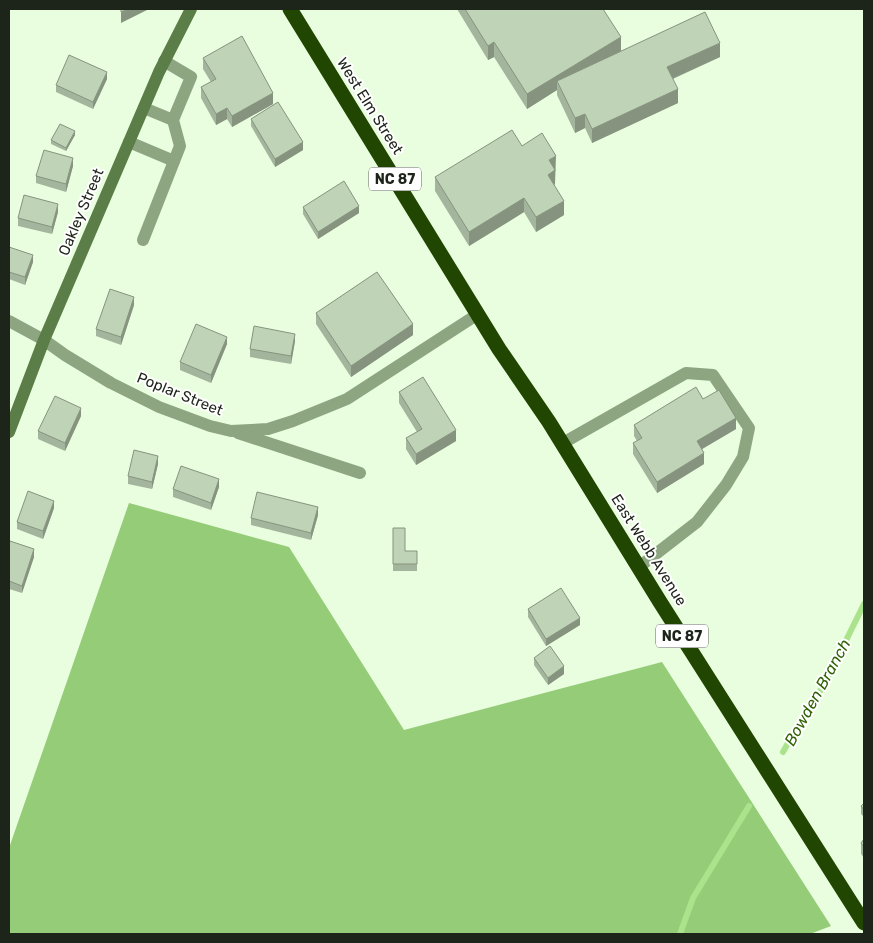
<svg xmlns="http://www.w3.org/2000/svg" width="873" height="943" font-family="Rubik,sans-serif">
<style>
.forest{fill:#95cc77}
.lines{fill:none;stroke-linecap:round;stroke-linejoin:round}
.stream{stroke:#abe38c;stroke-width:6}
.lane{stroke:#8da581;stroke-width:12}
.street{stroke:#8da581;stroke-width:12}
.secondary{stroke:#5b7d48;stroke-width:12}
.highway{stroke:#214601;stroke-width:15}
.wall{fill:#a4b59d}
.shaded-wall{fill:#86947f}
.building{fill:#bfd3b6;stroke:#86947f}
.labels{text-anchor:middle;stroke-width:4;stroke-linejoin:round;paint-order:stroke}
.shield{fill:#fff;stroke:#61665e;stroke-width:1}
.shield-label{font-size:14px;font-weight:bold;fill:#1d2419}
.street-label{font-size:15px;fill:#1d2419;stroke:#fff}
.water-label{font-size:16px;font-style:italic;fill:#316206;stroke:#fff}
</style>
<rect width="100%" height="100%" fill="#e9fddf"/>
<polygon class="forest" points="129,503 289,547 404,730 662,662 831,926 810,934 9,934 9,848"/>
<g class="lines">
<g class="stream">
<polyline points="783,752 792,736 825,683 864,604"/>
<polyline points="680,934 693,898 749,806"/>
</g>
<g class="lane">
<polyline points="144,108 173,120"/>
<polyline points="129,142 174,161"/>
<polyline points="143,240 180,146 173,120 191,77 164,61"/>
<polyline points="563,443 686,373 713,375 749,428 743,457 726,485 697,522 639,567"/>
</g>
<g class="street">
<polyline points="9,321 44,340 65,355 111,383 159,407 210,426 231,431 268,429 293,421 347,399 478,314"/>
<polyline points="238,433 360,473"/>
</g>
<polyline class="secondary" points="9,432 44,340 159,72 191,9"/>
<polyline class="highway" points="290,9 499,349 549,422 660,602 864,923"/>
</g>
<g class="wall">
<polygon points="457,9 603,9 621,51 720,57 673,79 678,103 592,143 585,128 575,133 557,95 557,90 527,109 494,57 488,60"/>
<polygon points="203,58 273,104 232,127 227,119 216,125 201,98 201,87 211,82 203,69"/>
<polygon points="107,79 93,109 56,92 56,85"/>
<polygon points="251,119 303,150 275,167 251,126"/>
<polygon points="75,135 66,151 51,144 51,140"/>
<polygon points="522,146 556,170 555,171 555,184 554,185 564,215 536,232 524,212 469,246 435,191 435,177"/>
<polygon points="73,166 66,192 36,183 36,176"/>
<polygon points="303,207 359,213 318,239 303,214"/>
<polygon points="58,212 52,234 18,226 18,218"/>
<polygon points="9,247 33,262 25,285 9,279"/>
<polygon points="134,305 121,345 96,336 96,329"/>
<polygon points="316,313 413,335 351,377 316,324"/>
<polygon points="295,341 291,364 250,357 250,349"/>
<polygon points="227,344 211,383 180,370 180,362"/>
<polygon points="399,392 456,441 416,465 406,449 406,438 417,432 399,403"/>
<polygon points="703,399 736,429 702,449 704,464 657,493 633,454 633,443 637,441 634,436 634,425"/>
<polygon points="81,416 65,451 38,439 38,431"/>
<polygon points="158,464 152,489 128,484 128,476"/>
<polygon points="219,487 211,510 173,497 173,489"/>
<polygon points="54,508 43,539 17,529 17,522"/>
<polygon points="318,515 311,540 251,525 251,518"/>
<polygon points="393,528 405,551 417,551 417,571 393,571"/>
<polygon points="9,545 34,557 22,593 9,589"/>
<polygon points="528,609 580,625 546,646 528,617"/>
<polygon points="534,658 564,674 548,685 534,665"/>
<polygon points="864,803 864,817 861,814 861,806"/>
<polygon points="864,839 864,858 861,854 861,843"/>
</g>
<g class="shaded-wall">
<polygon points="128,9 149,9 121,23 121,12"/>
<polygon points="621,37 621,51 557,81 557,90 527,109 527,94"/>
<polygon points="494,42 494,57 488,60 488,46"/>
<polygon points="720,43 720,57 667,81 667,67"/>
<polygon points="107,72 107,79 93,109 93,102"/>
<polygon points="678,89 678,103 592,143 592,129"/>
<polygon points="273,93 273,104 232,127 232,116"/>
<polygon points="227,108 227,119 216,125 216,114"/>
<polygon points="585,114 585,128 575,133 575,118"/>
<polygon points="75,131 75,135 66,151 66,148"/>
<polygon points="303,142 303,150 275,167 275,159"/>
<polygon points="556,156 555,184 548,189 548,175 549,160"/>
<polygon points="73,158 73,166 66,192 66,184"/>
<polygon points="524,198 524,212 469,246 469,232"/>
<polygon points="564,201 564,215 536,232 536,217"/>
<polygon points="58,204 58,212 52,234 52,227"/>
<polygon points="359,206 359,213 318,239 318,232"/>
<polygon points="33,255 33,262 25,285 25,277"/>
<polygon points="134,297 134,305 121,345 121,337"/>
<polygon points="413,324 413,335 351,377 351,366"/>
<polygon points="295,334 295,341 291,364 291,356"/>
<polygon points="227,337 227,344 211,383 211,375"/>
<polygon points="81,408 81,416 65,451 65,443"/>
<polygon points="736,418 736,429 697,452 697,441"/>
<polygon points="456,430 456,441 416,465 416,454"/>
<polygon points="704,453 704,464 657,493 657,482"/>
<polygon points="158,456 158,464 152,489 152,482"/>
<polygon points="219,479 219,487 211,510 211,503"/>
<polygon points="54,501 54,508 43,539 43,531"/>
<polygon points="318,507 318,515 311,540 311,533"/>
<polygon points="34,549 34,557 22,593 22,586"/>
<polygon points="580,618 580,625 546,646 546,639"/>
<polygon points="564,666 564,674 548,685 548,678"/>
</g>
<g class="building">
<polygon points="121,9 128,9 121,12"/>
<polygon points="465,9 603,9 621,37 527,94 494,42 488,46"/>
<polygon points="705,12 720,43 667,67 678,89 592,129 585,114 575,118 557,81"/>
<polygon points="242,36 273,93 232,116 227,108 216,114 201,87 216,79 203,58"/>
<polygon points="69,55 107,72 93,102 56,85"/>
<polygon points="278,102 303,142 275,159 251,119"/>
<polygon points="60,124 75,131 66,148 51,140"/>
<polygon points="512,130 522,146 542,133 556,156 549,160 555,170 548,175 564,201 536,217 524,198 469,232 435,177"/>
<polygon points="44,150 73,158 66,184 36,176"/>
<polygon points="344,181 359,206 318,232 303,207"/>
<polygon points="24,195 58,204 52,227 18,218"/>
<polygon points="9,247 33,255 25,277 9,272"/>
<polygon points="377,272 413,324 351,366 316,313"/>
<polygon points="110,289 134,297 121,337 96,329"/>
<polygon points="196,324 227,337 211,375 180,362"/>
<polygon points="254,326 295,334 291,356 250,349"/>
<polygon points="423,377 456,430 416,454 406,438 422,429 399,392"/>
<polygon points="696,387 703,399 719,390 736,418 697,441 704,453 657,482 633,443 642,438 634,425"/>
<polygon points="55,396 81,408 65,443 38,431"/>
<polygon points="134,450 158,456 152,482 128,476"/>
<polygon points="181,466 219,479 211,503 173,489"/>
<polygon points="28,491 54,501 43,531 17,522"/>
<polygon points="257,492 318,507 311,533 251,518"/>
<polygon points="393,528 405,528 405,551 417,551 417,564 393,564"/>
<polygon points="10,541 34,549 22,586 9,581 9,545"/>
<polygon points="561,588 580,618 546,639 528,609"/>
<polygon points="550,646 564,666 548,678 534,658"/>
<polygon points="864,803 864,810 861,806"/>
<polygon points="864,839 864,847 861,843"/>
</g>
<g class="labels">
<g class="shield">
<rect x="369" y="167.5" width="52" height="23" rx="4"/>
<rect x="656" y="624.5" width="52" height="23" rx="4"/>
</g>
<g class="shield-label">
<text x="395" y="184">NC 87</text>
<text x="682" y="641">NC 87</text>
</g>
<g class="street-label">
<text transform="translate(370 106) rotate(58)" y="5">West Elm Street</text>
<text transform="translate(81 212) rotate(-67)" y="5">Oakley Street</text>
<text transform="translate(180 394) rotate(22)" y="5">Poplar Street</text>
<text transform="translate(649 550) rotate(58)" y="5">East Webb Avenue</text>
</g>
<g class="water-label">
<text transform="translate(817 692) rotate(-61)" y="6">Bowden Branch</text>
</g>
</g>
<rect width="873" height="943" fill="none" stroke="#1d2419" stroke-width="20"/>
</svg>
